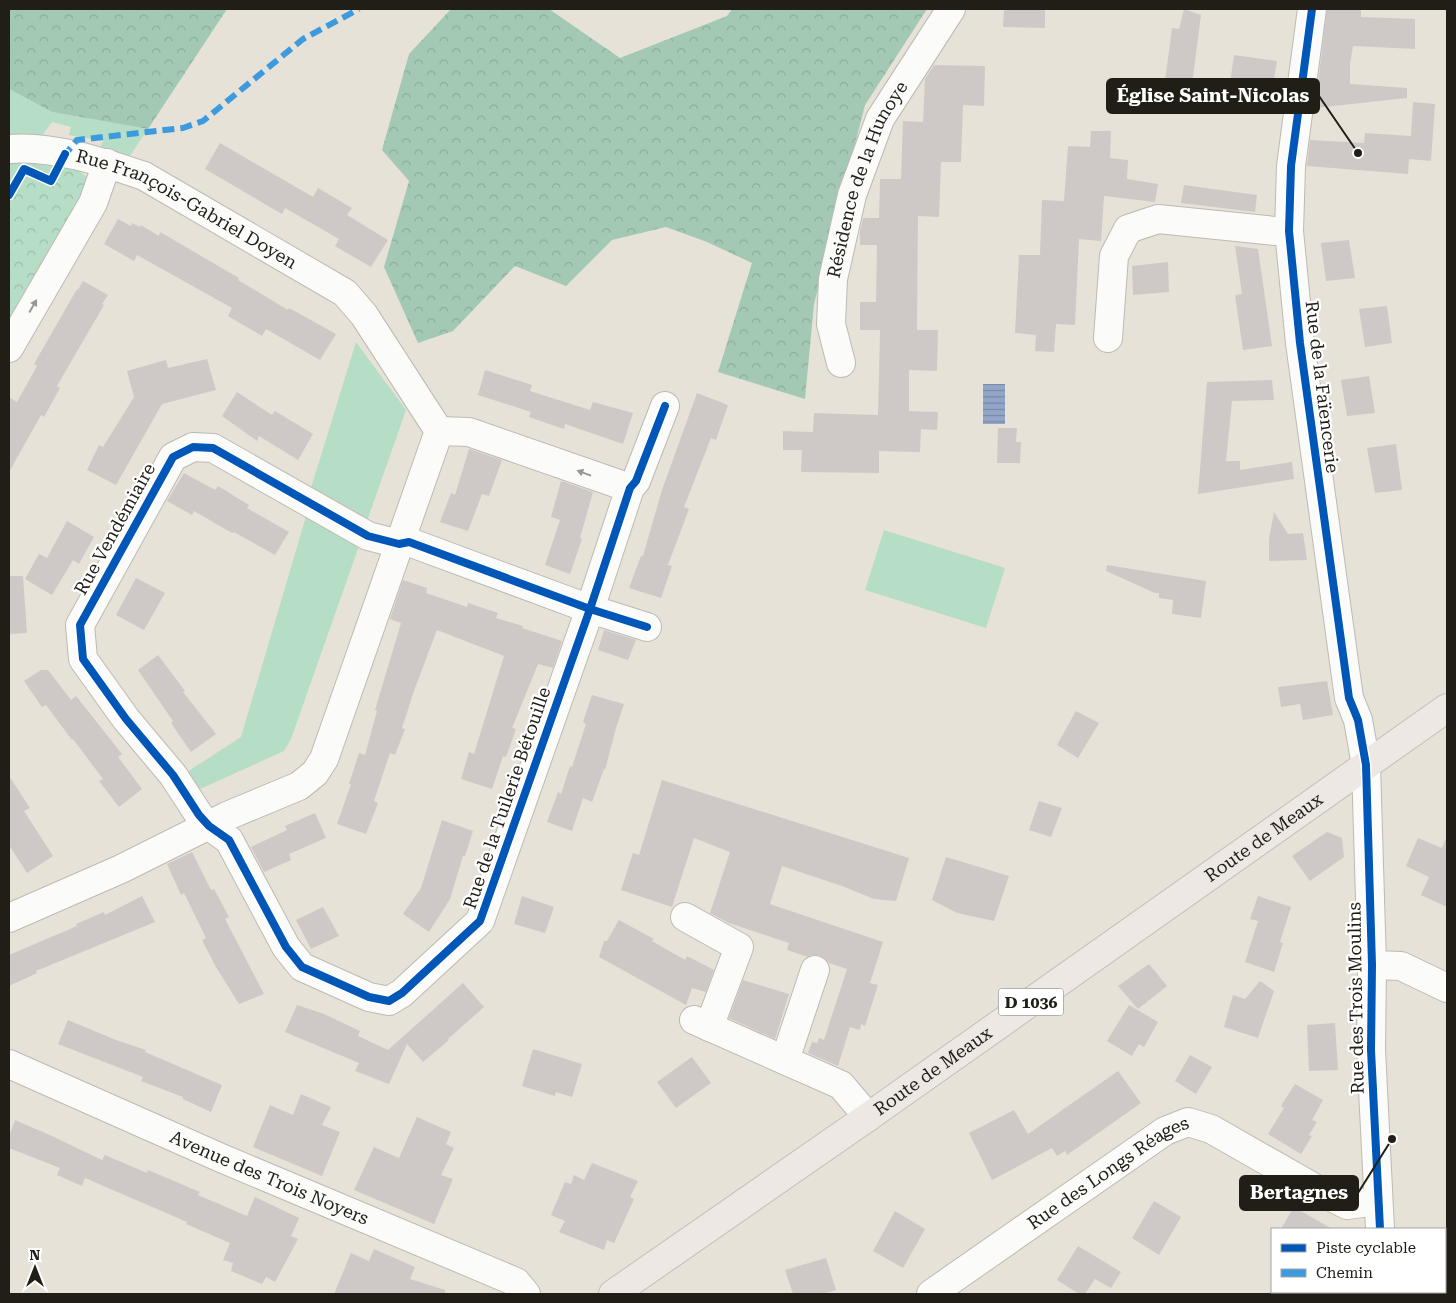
<svg xmlns="http://www.w3.org/2000/svg" width="1456" height="1303" font-family="'Roboto Serif',serif">
<style>
.green{fill:#b6ddc6}
.forest{fill:url(#forest-crowns)}
.park{fill:url(#park-crowns)}
.water{fill:url(#water-rules)}
.building{fill:#cec9c7}
.lines{fill:none;stroke-linecap:round;stroke-linejoin:round}
.minor-casing{stroke:#bdbab3;stroke-width:30}
.major-casing{stroke:#c1bfba;stroke-width:30}
.minor{stroke:#fbfbf9;stroke-width:28}
.major{stroke:#eee8e4;stroke-width:28}
.quiet{stroke:#3c9bdf;stroke-width:6;stroke-dasharray:12 6;stroke-linecap:butt}
.cycleway-casing{stroke:#fff;stroke-width:11}
.cycleway{stroke:#0057b8;stroke-width:8}
.oneway{fill:#989893}
.labels{text-anchor:middle;stroke-width:4.5;stroke-linejoin:round;paint-order:stroke}
.shield{fill:#fff;stroke:#63625d;stroke-width:1}
.shield-label{font-size:16px;font-weight:bold;fill:#201e17}
.street-label{font-size:18px;fill:#201e17;stroke:#fff}
.leader{fill:none;stroke:#201e17;stroke-width:2}
.callout-dot{fill:#201e17;stroke:#fff;stroke-width:2}
.callout{fill:#201e17;stroke:#201e17;stroke-width:2}
.callout-label{font-size:19px;text-anchor:middle;font-weight:bold;fill:#fff}
</style>
<defs>
<pattern id="forest-crowns" width="20" height="18" patternUnits="userSpaceOnUse" patternTransform="scale(1.25)"><rect width="20" height="18" fill="#a3c9b4"/><path d="M2 6a3 3 0 1 1 6 0M12 15a3 3 0 1 1 6 0" fill="none" stroke="#8cac9a"/></pattern>
<pattern id="park-crowns" width="20" height="18" patternUnits="userSpaceOnUse" patternTransform="scale(1.25)"><rect width="20" height="18" fill="#b6ddc6"/><path d="M2 6a3 3 0 1 1 6 0M12 15a3 3 0 1 1 6 0" fill="none" stroke="#9cbda9"/></pattern>
<pattern id="water-rules" width="6" height="5" patternUnits="userSpaceOnUse" patternTransform="scale(1.25)"><rect width="6" height="5" fill="#93a6c9"/><path d="M0 2.5h6" fill="none" stroke="#7887a2"/></pattern>
</defs>
<rect width="100%" height="100%" fill="#e6e2d8"/>
<g class="green">
<polygon points="9,89 52,112 148,129 129,157 100,149 103,141 69,135 71,127 52,122 41,137 9,139"/>
<polygon points="356,342 406,410 367,521 311,488"/>
<polygon points="307,513 360,543 291,739 284,751 198,790 187,772 241,737"/>
<polygon points="884,530 1005,568 986,628 865,590"/>
</g>
<g class="forest">
<polygon points="9,9 227,9 148,129 52,112 9,89"/>
<polygon points="451,9 549,9 620,58 727,16 732,9 927,9 865,105 814,304 805,399 718,372 752,263 707,242 666,227 612,240 566,286 515,266 453,331 418,343 384,267 409,181 382,150 409,54"/>
</g>
<polygon class="park" points="36,159 76,169 87,177 87,188 9,330 9,164 18,160"/>
<rect class="water" x="983" y="384" width="22" height="40"/>
<g class="building">
<polygon points="1004,9 1045,9 1045,28 1003,27"/>
<polygon points="1184,9 1201,15 1189,108 1162,104 1172,28 1179,29"/>
<polygon points="1327,9 1361,9 1361,17 1415,19 1415,49 1353,46 1350,64 1350,84 1407,88 1407,98 1315,108"/>
<polygon points="1234,55 1277,61 1272,90 1230,83"/>
<polygon points="934,65 985,66 984,106 963,105 961,162 941,162 939,217 918,216 917,330 938,330 937,371 909,370 909,411 938,412 937,430 921,429 920,452 879,451 879,473 801,472 802,450 783,450 783,431 813,432 814,413 878,415 880,330 860,330 860,302 876,302 877,245 860,245 860,232 863,218 879,218 880,179 901,179 903,121 923,122 925,79"/>
<polygon points="1413,102 1435,104 1431,161 1409,159 1408,174 1307,166 1310,140 1364,143 1365,133 1411,136"/>
<polygon points="1091,131 1111,131 1110,158 1128,160 1127,179 1158,184 1155,202 1104,196 1101,241 1079,239 1075,325 1056,324 1054,352 1035,351 1036,335 1015,333 1019,255 1040,255 1042,200 1064,201 1068,146 1090,147"/>
<polygon points="220,143 313,197 318,188 352,208 347,215 388,240 371,267 335,246 339,239 285,208 282,214 205,169"/>
<polygon points="1184,185 1257,195 1255,212 1181,203"/>
<polygon points="118,219 131,226 132,223 140,227 141,225 159,236 160,232 239,278 238,280 288,310 289,308 336,334 320,360 266,329 262,336 228,316 232,308 137,255 134,261 104,244"/>
<polygon points="1349,240 1355,278 1326,281 1321,243"/>
<polygon points="1235,246 1258,249 1272,346 1243,350 1235,295 1242,294"/>
<polygon points="1168,262 1169,292 1133,295 1132,266"/>
<polygon points="83,281 108,295 102,304 104,305 57,386 60,388 44,417 41,415 9,472 9,397 17,402 37,366 34,364 77,289 78,290"/>
<polygon points="1387,306 1392,343 1365,347 1359,309"/>
<polygon points="207,359 216,390 162,404 116,485 87,470 99,445 103,447 134,397 127,371 166,360 168,368"/>
<polygon points="485,370 532,385 530,391 590,410 593,402 633,413 623,444 565,424 564,429 529,417 531,412 478,395"/>
<polygon points="1369,376 1375,413 1347,416 1341,380"/>
<polygon points="1272,380 1274,400 1232,401 1226,461 1240,461 1240,470 1292,462 1294,479 1198,494 1207,382"/>
<polygon points="237,392 272,415 275,411 313,434 298,460 259,436 257,441 222,416"/>
<polygon points="697,393 728,405 716,440 711,438 684,507 689,509 668,565 672,566 661,598 629,588 641,556 643,556 662,490"/>
<polygon points="998,428 1017,428 1016,442 1021,442 1020,463 997,463"/>
<polygon points="1396,444 1402,490 1375,493 1367,448"/>
<polygon points="469,449 502,460 489,496 482,494 468,531 440,522 451,493 455,495"/>
<polygon points="184,473 215,490 218,486 249,505 247,508 289,532 275,555 234,532 232,533 194,511 192,515 167,501"/>
<polygon points="561,481 593,492 580,538 582,539 570,574 545,565 560,520 551,517"/>
<polygon points="1274,512 1288,534 1303,533 1307,560 1269,561 1269,539"/>
<polygon points="67,521 94,537 79,564 73,560 52,595 25,579 39,554 47,558"/>
<polygon points="1107,565 1206,581 1201,618 1172,614 1173,600 1159,598 1159,593 1155,593 1106,571"/>
<polygon points="9,576 23,576 27,633 9,634"/>
<polygon points="136,578 165,593 144,630 116,615"/>
<polygon points="403,580 427,588 426,593 467,607 468,603 498,613 496,618 523,626 522,628 562,641 553,668 538,664 512,728 516,729 506,757 503,756 492,789 461,779 469,752 474,754 504,656 437,630 415,688 402,728 405,729 395,755 390,753 374,801 378,803 366,834 337,824 351,784 349,784 359,753 365,755 377,711 375,710 401,623 390,619"/>
<polygon points="604,630 636,640 628,660 598,650"/>
<polygon points="158,655 185,691 183,692 216,734 191,752 171,723 173,721 138,670"/>
<polygon points="41,670 48,670 71,700 76,696 122,754 118,757 142,789 119,807 99,781 103,779 73,739 72,740 46,705 42,707 24,681"/>
<polygon points="1327,681 1333,715 1303,720 1300,704 1281,707 1278,687"/>
<polygon points="592,695 624,704 616,728 605,770 604,769 592,802 583,798 572,831 547,822 558,792 561,794 570,766 572,767 586,724 583,722"/>
<polygon points="1076,711 1099,723 1078,758 1057,745"/>
<polygon points="9,776 30,808 24,811 53,856 27,873 9,845"/>
<polygon points="662,780 909,858 896,901 874,899 842,886 782,866 770,904 883,942 870,983 878,985 865,1026 861,1024 860,1030 850,1027 838,1066 808,1053 812,1042 817,1043 819,1038 824,1040 847,969 829,963 826,959 819,955 812,955 808,957 787,950 789,943 729,923 710,913 730,852 694,838 672,907 621,890 633,853 639,855"/>
<polygon points="1039,801 1062,808 1051,837 1029,830"/>
<polygon points="315,813 326,838 289,854 291,860 264,872 251,847 287,830 285,826"/>
<polygon points="442,820 473,831 465,856 463,856 450,899 429,932 403,914 421,888"/>
<polygon points="1327,832 1342,838 1344,857 1310,881 1292,856"/>
<polygon points="1447,836 1447,907 1421,895 1429,877 1406,866 1418,838 1442,848"/>
<polygon points="192,852 211,890 214,889 229,917 225,919 264,994 239,1004 216,967 202,940 206,938 184,893 181,895 167,864"/>
<polygon points="946,857 1009,876 994,921 957,913 932,900"/>
<polygon points="142,896 155,922 36,971 37,973 9,986 9,955 77,926 76,924 104,912 105,915"/>
<polygon points="522,896 554,907 545,933 514,924"/>
<polygon points="1258,896 1291,907 1280,942 1283,943 1274,972 1245,962 1258,921 1250,919"/>
<polygon points="323,907 339,936 311,949 296,920"/>
<polygon points="619,920 654,939 652,941 685,960 687,956 714,970 706,992 692,988 686,1005 599,957 604,941 607,941"/>
<polygon points="1149,964 1167,986 1138,1009 1118,986"/>
<polygon points="743,980 789,994 775,1039 729,1018"/>
<polygon points="1260,981 1274,991 1258,1038 1224,1027 1233,995 1245,999"/>
<polygon points="463,983 484,1007 448,1039 449,1040 423,1062 407,1044 389,1084 355,1071 359,1063 285,1032 297,1005 324,1014 360,1031 358,1036 388,1050"/>
<polygon points="1129,1005 1158,1022 1144,1047 1139,1044 1132,1056 1107,1041"/>
<polygon points="68,1020 116,1040 146,1050 145,1052 222,1085 211,1112 183,1099 183,1097 141,1081 143,1077 58,1044"/>
<polygon points="1335,1023 1338,1070 1309,1071 1307,1025"/>
<polygon points="533,1049 582,1064 572,1097 556,1092 555,1096 522,1086"/>
<polygon points="1190,1055 1212,1067 1196,1094 1175,1081"/>
<polygon points="692,1057 711,1083 676,1108 657,1082"/>
<polygon points="1118,1071 1141,1103 1067,1155 1065,1151 1057,1156 1052,1148 992,1180 969,1133 1014,1110 1028,1134"/>
<polygon points="1295,1084 1323,1100 1312,1120 1317,1122 1309,1135 1312,1136 1301,1154 1268,1134 1284,1108 1281,1106"/>
<polygon points="301,1094 331,1107 322,1125 340,1132 322,1176 253,1147 270,1105 293,1115"/>
<polygon points="417,1117 451,1132 446,1144 454,1148 441,1175 453,1179 434,1224 354,1190 374,1147 399,1158"/>
<polygon points="15,1120 52,1136 102,1160 105,1155 147,1173 148,1170 200,1192 198,1195 247,1216 255,1197 299,1218 291,1236 298,1239 275,1282 266,1277 262,1284 231,1271 233,1263 223,1260 230,1243 186,1224 187,1222 85,1178 82,1186 57,1175 60,1168 9,1148 9,1136"/>
<polygon points="592,1163 638,1181 630,1197 634,1199 614,1243 607,1240 604,1250 559,1232 565,1221 551,1215 565,1182 571,1184 574,1175 584,1180"/>
<polygon points="1154,1201 1181,1217 1159,1255 1132,1238"/>
<polygon points="1294,1207 1332,1229 1281,1229"/>
<polygon points="895,1211 925,1229 903,1268 873,1251"/>
<polygon points="1078,1246 1121,1272 1111,1288 1095,1279 1085,1294 1079,1294 1057,1280"/>
<polygon points="374,1249 415,1267 410,1279 445,1290 445,1294 334,1294 351,1253 369,1261"/>
<polygon points="826,1258 836,1290 823,1294 793,1294 785,1270"/>
</g>
<g class="lines">
<defs>
<g id="minor">
<polyline points="1312,9 1291,166 1289,231 1300,343 1349,698 1358,720 1366,765 1372,965 1371,1050 1380,1229"/>
<path id="s1" d="M9 149C52 145 103 162 144 176L345 293 364 315 439 431 324 759 315 773 299 786 227 816 121 869 9 918"/>
<polyline points="1108,338 1114,256 1128,229 1158,219 1275,231 1289,231"/>
<polyline points="9,348 93,203 107,163"/>
<path id="s2" d="M841 363 831 324 833 279 852 195 880 119 951 9"/>
<polyline points="439,431 469,432 630,488"/>
<polyline points="647,627 590,609 409,542 399,544 368,536 213,448 193,447 173,457 80,625 83,659 126,719 173,775 199,815 209,826 229,840 286,947 302,967 369,997 389,1001 402,993 480,921 590,609 630,488 636,481 665,406"/>
<polyline points="685,917 739,947 709,1027"/>
<polyline points="1372,965 1401,966 1447,988"/>
<polyline points="694,1020 841,1085 868,1117"/>
<polyline points="785,1060 815,970"/>
<path id="s3" d="M9 1064 221 1158 516 1282 526 1294"/>
<polyline points="1445,1276 1447,1277"/>
<path id="s4" d="M931 1294 1165 1131 1188 1122 1211 1129 1318 1190 1347 1205 1377 1201"/>
<polyline points="1379,1294 1379,1292"/>
</g>
<g id="major">
<path id="s5" d="M613 1294 868 1117 1447 708"/>
</g>
</defs>
<use href="#minor" class="minor-casing"/>
<use href="#major" class="major-casing"/>
<use href="#minor" class="minor"/>
<use href="#major" class="major"/>
<polyline class="quiet" points="63,157 77,140 183,128 203,121 303,39 359,9"/>
<defs>
<g id="cycleway">
<polyline points="1312,9 1291,166 1289,231 1300,343 1349,698 1358,720 1366,765 1372,965 1371,1050 1380,1229"/>
<polyline points="9,195 24,169 51,181 65,154"/>
<polyline points="647,627 590,609 409,542 399,544 368,536 213,448 193,447 173,457 80,625 83,659 126,719 173,775 199,815 209,826 229,840 286,947 302,967 369,997 389,1001 402,993 480,921 590,609 630,488 636,481 665,406"/>
</g>
</defs>
<use href="#cycleway" class="cycleway-casing"/>
<use href="#cycleway" class="cycleway"/>
</g>
<defs><path id="oneway-solid" d="M-6-.8H1V-3.2L6.5 0L1 3.2V.8H-6Z" transform="scale(1.25)"/></defs>
<g class="oneway">
<use href="#oneway-solid" transform="translate(33 306) rotate(-60)"/>
<use href="#oneway-solid" transform="translate(584 473) rotate(-160)"/>
</g>
<g class="labels">
<rect class="shield" x="998.5" y="988.5" width="65" height="27" rx="4"/>
<g class="shield-label">
<text x="1031" y="1008">D 1036</text>
</g>
<g class="street-label">
<text dy="6" stroke="none"><textPath href="#s2" startOffset="191">Résidence de la Hunoye</textPath></text>
<text dy="6" stroke="none"><textPath href="#s1" startOffset="191">Rue François-Gabriel Doyen</textPath></text>
<text transform="translate(1322 387) rotate(83)" y="6">Rue de la Faïencerie</text>
<text transform="translate(115 529) rotate(-61)" y="6">Rue Vendémiaire</text>
<text transform="translate(507 798) rotate(-71)" y="6">Rue de la Tuilerie Bétouille</text>
<text dy="6" stroke="none"><textPath href="#s5" startOffset="795">Route de Meaux</textPath></text>
<text transform="translate(1356 998) rotate(-91)" y="6">Rue des Trois Moulins</text>
<text dy="6" stroke="none"><textPath href="#s5" startOffset="390">Route de Meaux</textPath></text>
<text dy="6" stroke="none"><textPath href="#s3" startOffset="284">Avenue des Trois Noyers</textPath></text>
<text dy="6" stroke="none"><textPath href="#s4" startOffset="215">Rue des Longs Réages</textPath></text>
</g>
</g>
<path class="leader" d="M1358 153L1319 96M1392 1139L1358 1193"/>
<g class="callout-dot">
<circle cx="1358" cy="153" r="5"/>
<circle cx="1392" cy="1139" r="5"/>
</g>
<g class="callout">
<rect x="1107" y="79" width="212" height="34" rx="5"/>
<rect x="1240" y="1176" width="118" height="34" rx="5"/>
</g>
<g class="callout-label">
<text x="1213" y="102">Église Saint-Nicolas</text>
<text x="1299" y="1199">Bertagnes</text>
</g>
<rect width="1456" height="1303" fill="none" stroke="#201e17" stroke-width="20"/>
<rect x="1271" y="1228" width="175" height="65" fill="#ffffff" stroke="#a6a5a2"/>
<rect x="1281" y="1244" width="25" height="8" fill="#0057b8" stroke="#a6a5a2"/>
<text x="1316" y="1253" font-size="15" fill="#201e17">Piste cyclable</text>
<rect x="1281" y="1269" width="25" height="8" fill="#3c9bdf" stroke="#a6a5a2"/>
<text x="1316" y="1278" font-size="15" fill="#201e17">Chemin</text>
<g transform="translate(35 1268)" stroke="#ffffff" stroke-width="4" paint-order="stroke">
<path d="M0-4L9 19L0 12L-9 19Z" fill="#201e17"/>
<text y="-8" font-size="14" font-weight="bold" text-anchor="middle" fill="#201e17">N</text>
</g>
</svg>
